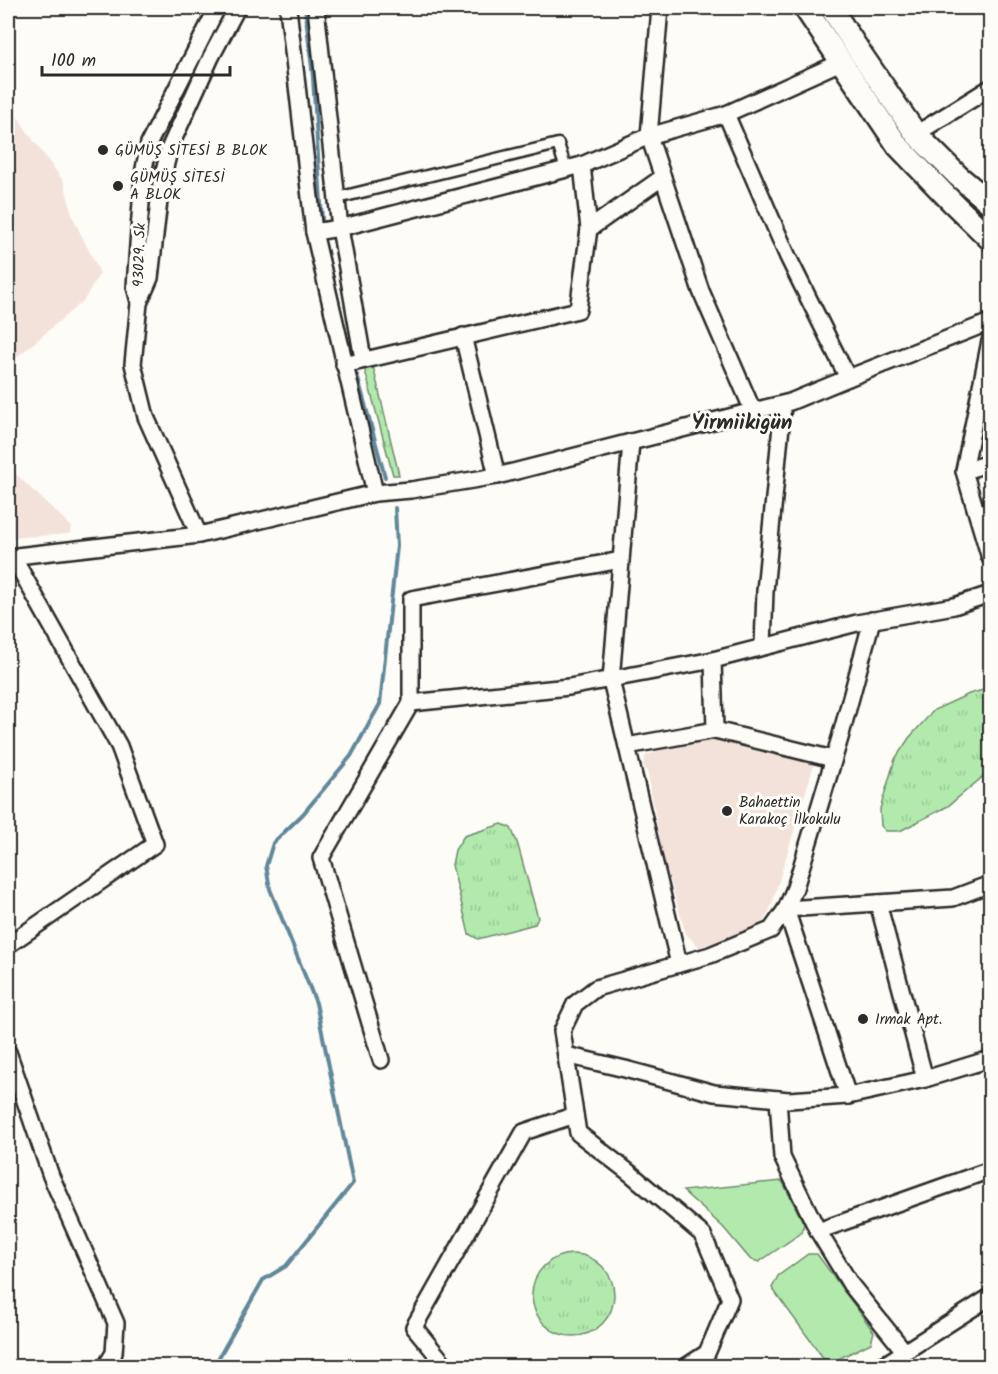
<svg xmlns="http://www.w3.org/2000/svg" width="998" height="1374" font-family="Kalam,sans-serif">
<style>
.built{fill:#f3e2da}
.grass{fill:url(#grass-tufts);stroke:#6e8a6c;stroke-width:1.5}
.park{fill:#b2eaad;stroke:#6e8a6c;stroke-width:1.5}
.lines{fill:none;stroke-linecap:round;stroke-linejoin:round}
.stream{stroke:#60879a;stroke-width:4}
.pedestrian-casing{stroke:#2b2b2b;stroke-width:15}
.minor-casing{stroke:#2b2b2b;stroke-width:20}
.secondary-casing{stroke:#2b2b2b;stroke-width:26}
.pedestrian{stroke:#fdfcf7;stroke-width:10}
.minor{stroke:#fdfcf7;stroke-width:15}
.secondary{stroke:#fdfcf7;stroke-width:21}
.poi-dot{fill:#2b2b2b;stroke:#fdfcf7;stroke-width:2}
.labels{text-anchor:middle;stroke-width:6;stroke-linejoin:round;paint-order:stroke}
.poi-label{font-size:15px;fill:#2b2b2b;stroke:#fdfcf7;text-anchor:start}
.street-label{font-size:15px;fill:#2b2b2b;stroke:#fdfcf7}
.district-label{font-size:21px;font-weight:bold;fill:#2b2b2b;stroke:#fdfcf7}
</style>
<defs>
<pattern id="grass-tufts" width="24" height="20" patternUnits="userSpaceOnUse" patternTransform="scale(1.5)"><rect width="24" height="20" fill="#b2eaad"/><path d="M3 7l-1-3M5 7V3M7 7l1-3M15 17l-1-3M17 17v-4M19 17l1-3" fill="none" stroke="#99c995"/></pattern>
</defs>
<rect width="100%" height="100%" fill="#fdfcf7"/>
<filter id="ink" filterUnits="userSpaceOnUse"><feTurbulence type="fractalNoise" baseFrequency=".0167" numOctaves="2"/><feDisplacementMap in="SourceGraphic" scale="12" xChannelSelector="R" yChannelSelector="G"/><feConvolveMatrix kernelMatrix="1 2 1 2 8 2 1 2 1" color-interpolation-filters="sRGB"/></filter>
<g filter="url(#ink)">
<g class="built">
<polygon points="8,102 33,140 64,182 73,218 100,273 84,300 8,365"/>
<polygon points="8,467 72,527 69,534 8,538"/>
<polygon points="705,737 804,755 814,764 774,897 769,912 761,925 755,930 699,947 686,934 661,849 648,774 643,765 646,755"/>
</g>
<g class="grass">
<polygon points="373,366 399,475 393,475 364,367"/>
<polygon points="990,688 990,767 986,774 948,806 900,831 886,831 881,826 880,809 895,759 909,738 934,710 969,694"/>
<polygon points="502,824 511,828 517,842 538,918 535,924 478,939 469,934 452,865 455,850 464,836"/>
<circle cx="573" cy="1295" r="41"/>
</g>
<g class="park">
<polygon points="782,1181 804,1224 801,1233 759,1262 750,1259 723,1227 683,1191"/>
<polygon points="808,1254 817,1254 874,1332 871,1343 834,1361 824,1359 772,1288 778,1276"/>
</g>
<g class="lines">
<g class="stream">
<polyline points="305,8 313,77 322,220"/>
<polyline points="325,244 349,348"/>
<polyline points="357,375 385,477"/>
<polyline points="214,1366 263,1280 286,1266 353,1183 316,1003 270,889 266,866 273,843 303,814 351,756 380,704 397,546 395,508"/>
</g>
<defs>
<polyline id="pedestrian" points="337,198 558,144 566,169"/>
<g id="minor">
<polyline points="288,8 314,232 340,228 582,165 649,136 726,114 841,62"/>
<polyline points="316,8 340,228 363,359"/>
<polyline points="660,8 649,136 701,291 753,411"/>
<polyline points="726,114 788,257 848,378"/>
<polyline points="916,134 990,88"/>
<polyline points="589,229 663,177"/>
<polyline points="314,232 375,493"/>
<polyline points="139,302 135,287 143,174 149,143 217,8"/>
<polyline points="463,336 497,476"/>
<polyline points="990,341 964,471 990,558"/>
<polyline points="344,365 578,310 589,229 582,165"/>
<polyline points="631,442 611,680 679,964"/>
<polyline points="964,471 990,463"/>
<polyline points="199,535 146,417 133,364 139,303 150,278 161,184 170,147 211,57 237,8"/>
<polyline points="8,557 199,535 375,493 411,490 497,476 753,411 790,402 848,378 990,322"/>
<polyline points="763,646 765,591 783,405"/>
<polyline points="713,660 715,730"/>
<polyline points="411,703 569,687 713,660 857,623 954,606 990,594"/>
<polyline points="627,746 715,730 833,759"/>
<polyline points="990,884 953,898 786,909 848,1096 925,1079 990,1059"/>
<polyline points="878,903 925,1079"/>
<polyline points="8,945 155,844 119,746 13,557"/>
<polyline points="8,1052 51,1176 116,1323 114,1353 106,1366"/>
<polyline points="566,1055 625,1069 714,1093 789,1100 848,1096"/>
<polyline points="381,1060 321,858 411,703 411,599 621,560"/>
<polyline points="778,1099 782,1157 818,1231 851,1285 905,1352"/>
<polyline points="818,1231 990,1170"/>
<polyline points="446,1366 414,1327 524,1132 575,1115"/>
<polyline points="687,1366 707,1353 730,1299 703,1235 631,1174 578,1133 562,1031 575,1004 596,988 710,955 771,930 786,909 795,888 840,738 872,620"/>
<polyline points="878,1366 887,1363 990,1297"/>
</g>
<g id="secondary">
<polyline points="805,8 898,146 952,202 990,239"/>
<polyline points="831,8 859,51 916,134 958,176 990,203"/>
</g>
</defs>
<use href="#pedestrian" class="pedestrian-casing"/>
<use href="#minor" class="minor-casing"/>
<use href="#secondary" class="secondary-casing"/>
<use href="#pedestrian" class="pedestrian"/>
<use href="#minor" class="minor"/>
<use href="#secondary" class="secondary"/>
</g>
</g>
<g class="poi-dot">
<circle cx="103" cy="150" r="6"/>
<circle cx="118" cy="186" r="6"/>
<circle cx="727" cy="811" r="6"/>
<circle cx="863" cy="1019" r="6"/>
</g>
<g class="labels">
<g class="poi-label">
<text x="115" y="155">GÜMÜŞ SİTESİ B BLOK</text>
<text x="130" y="182">GÜMÜŞ SİTESİ<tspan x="130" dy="17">A BLOK</tspan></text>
<text x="739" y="807">Bahaettin<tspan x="739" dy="17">Karakoç İlkokulu</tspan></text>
<text x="875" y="1024">Irmak Apt.</text>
</g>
<g class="street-label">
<text transform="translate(139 255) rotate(-88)" y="5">93029. Sk</text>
</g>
<g class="district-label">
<text x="742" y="429">Yirmiikigün</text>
</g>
</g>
<rect width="998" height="1374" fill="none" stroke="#fdfcf7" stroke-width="30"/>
<rect x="15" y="15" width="968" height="1344" fill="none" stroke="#2b2b2b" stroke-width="2" filter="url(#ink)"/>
<path d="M42 66v9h188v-9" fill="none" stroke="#2b2b2b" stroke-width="3"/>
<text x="51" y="66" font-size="18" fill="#2b2b2b" stroke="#fdfcf7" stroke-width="4.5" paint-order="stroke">100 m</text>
</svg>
